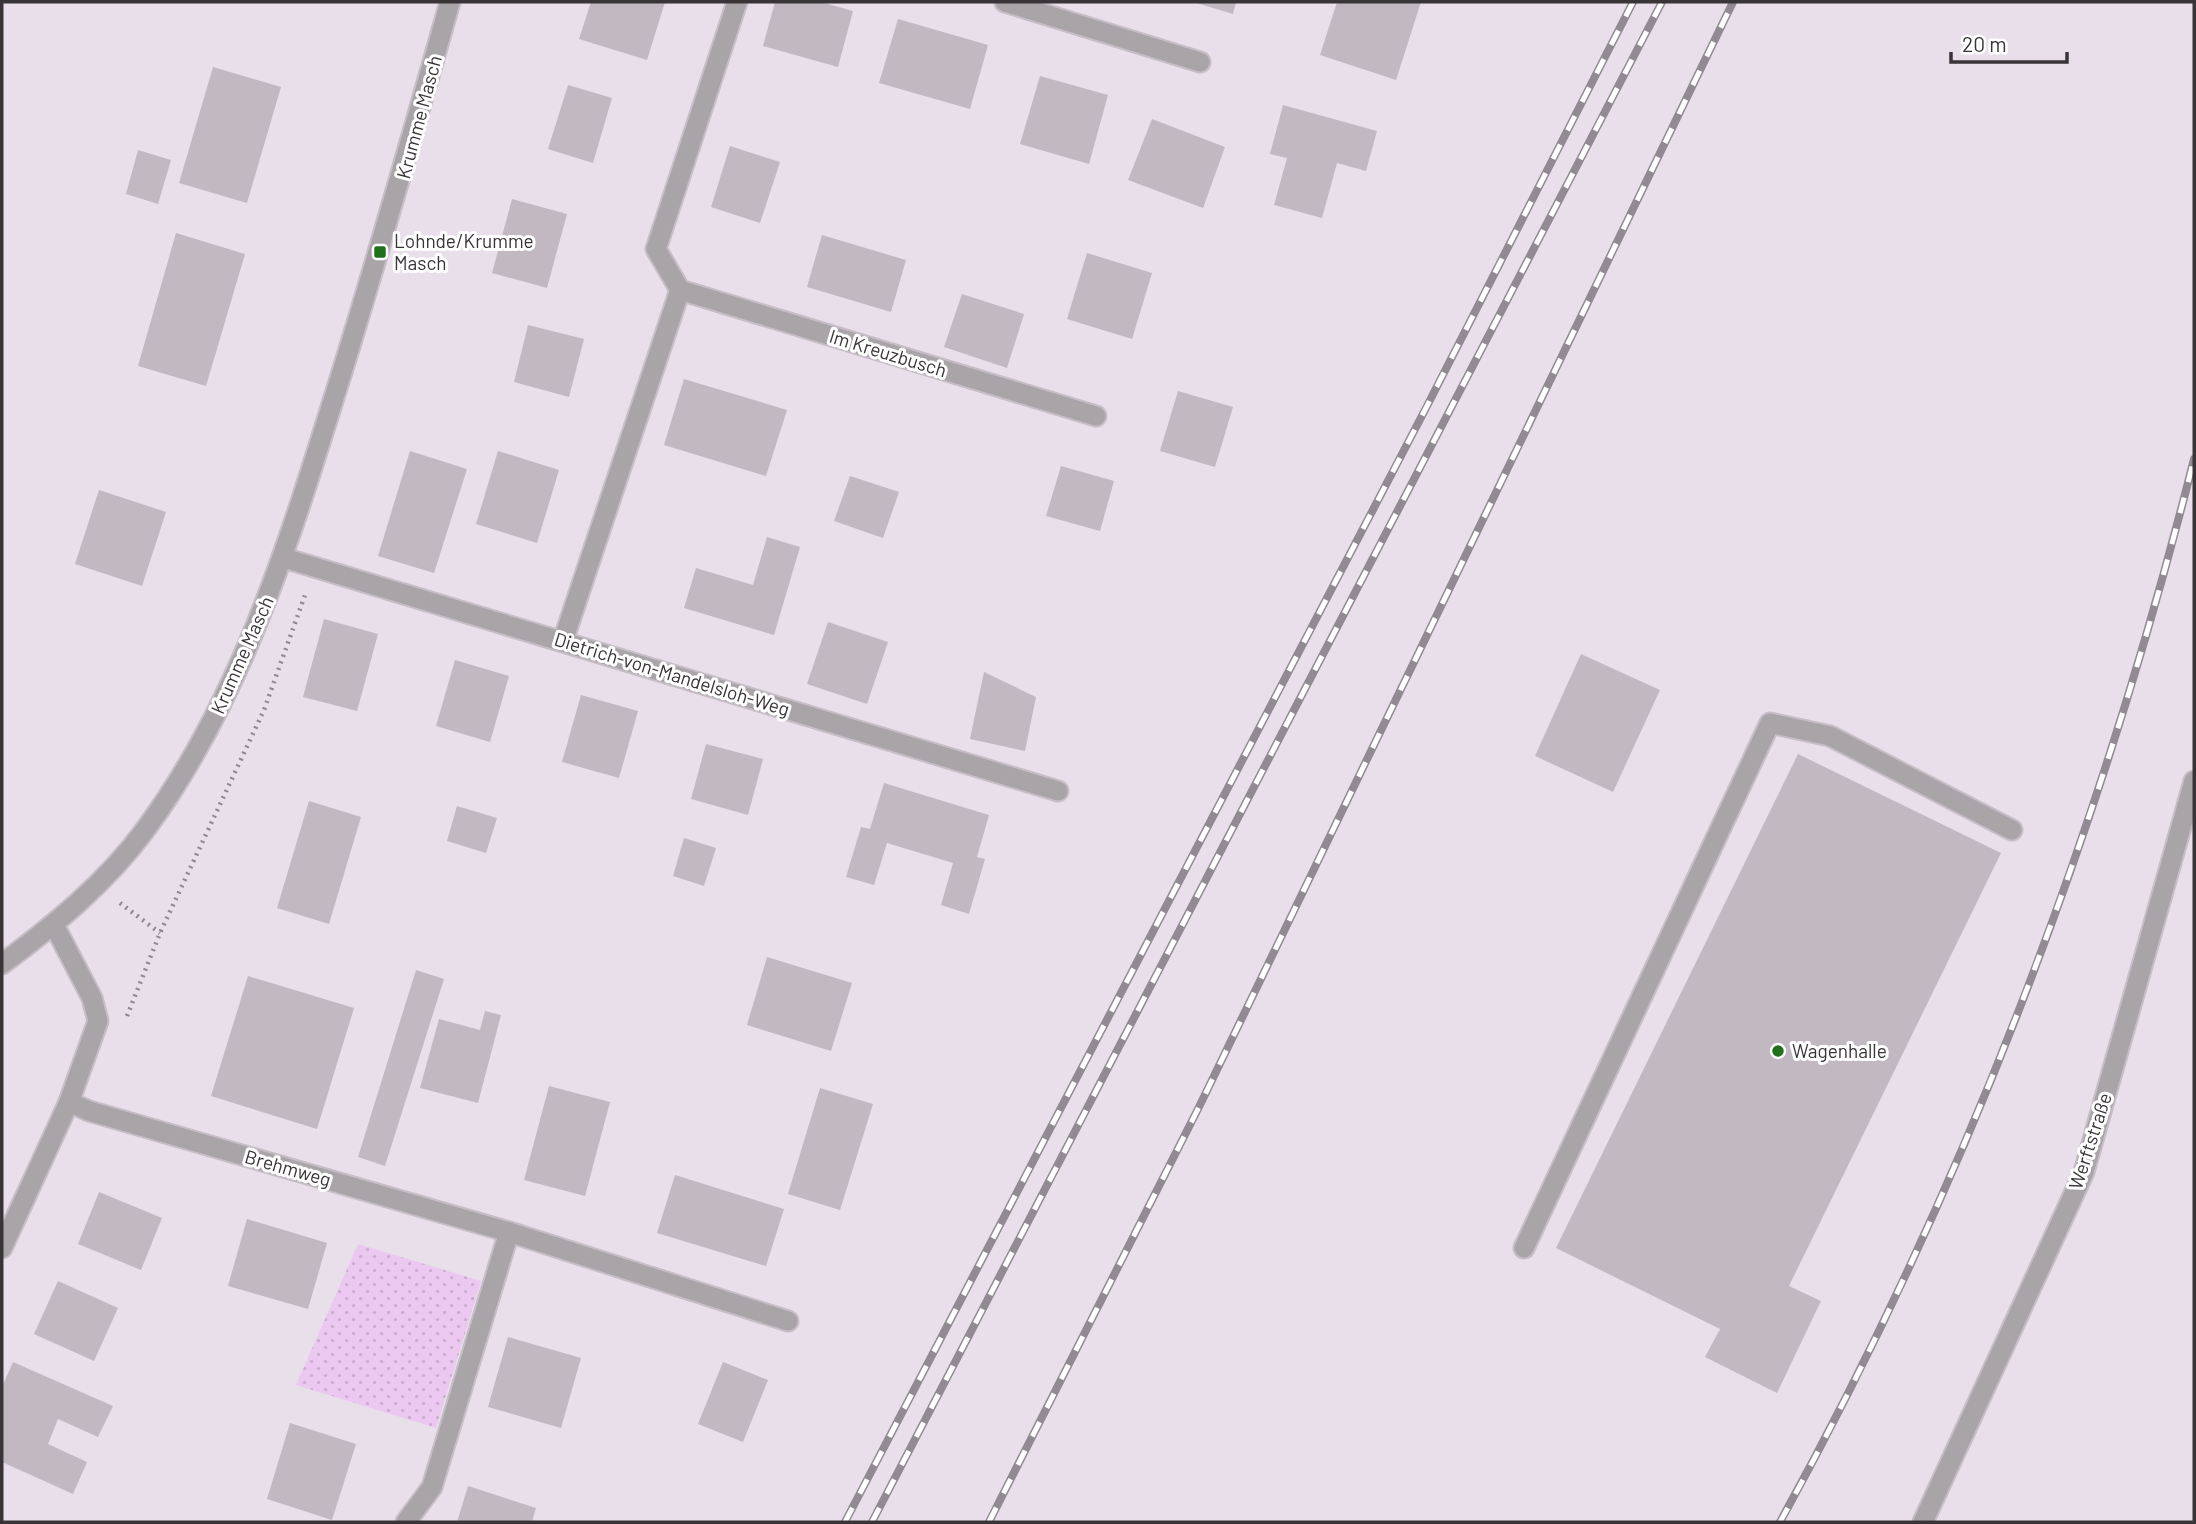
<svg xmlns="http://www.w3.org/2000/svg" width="2196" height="1524" font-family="Barlow,sans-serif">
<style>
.park{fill:url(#park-dots)}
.building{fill:#c1b8c2}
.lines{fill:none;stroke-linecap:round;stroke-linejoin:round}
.service-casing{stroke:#c6bdc7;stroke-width:23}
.minor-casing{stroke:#c6bdc7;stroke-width:23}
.tertiary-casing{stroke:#c6bdc7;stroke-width:23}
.path{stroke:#8e878f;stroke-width:4.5;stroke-dasharray:2 5;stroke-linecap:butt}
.service{stroke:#a8a4a8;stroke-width:19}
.minor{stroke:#a8a4a8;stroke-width:19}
.tertiary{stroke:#a8a4a8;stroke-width:19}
.rail-casing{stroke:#918a92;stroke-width:8}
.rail{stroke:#fff;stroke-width:5;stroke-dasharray:16;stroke-linecap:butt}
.poi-dot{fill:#1f711a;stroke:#fff;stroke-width:2.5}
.labels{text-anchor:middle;stroke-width:6;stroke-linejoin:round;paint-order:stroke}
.street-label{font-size:19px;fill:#383438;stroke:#fff}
.poi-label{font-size:19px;fill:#383438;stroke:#fff;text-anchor:start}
</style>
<defs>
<pattern id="park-dots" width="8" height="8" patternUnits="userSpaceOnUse" patternTransform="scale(1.75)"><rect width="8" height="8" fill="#eac8ef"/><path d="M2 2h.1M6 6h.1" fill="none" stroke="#c9acce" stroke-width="1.8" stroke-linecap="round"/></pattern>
</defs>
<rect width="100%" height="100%" fill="#e9dfeb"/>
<polygon class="park" points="358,1244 481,1281 436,1428 296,1385"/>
<g class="building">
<polygon points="591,2 665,2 647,60 579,39"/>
<polygon points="775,2 821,2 853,11 838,67 763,46"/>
<polygon points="1193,2 1236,2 1233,14"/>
<polygon points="1337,2 1421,2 1396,80 1320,55"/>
<polygon points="898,19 988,45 970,109 879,83"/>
<polygon points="213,67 281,87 247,203 179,183"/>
<polygon points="1040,76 1108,95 1089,164 1020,144"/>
<polygon points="568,85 612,98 593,163 548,149"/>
<polygon points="1283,105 1377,131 1366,171 1337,163 1322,218 1274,205 1287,158 1270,154"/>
<polygon points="1152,119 1225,147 1203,208 1128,180"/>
<polygon points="730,146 780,162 760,223 711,207"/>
<polygon points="138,150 171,160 158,204 126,194"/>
<polygon points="512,199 567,214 547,288 492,273"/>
<polygon points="176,233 245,254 206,386 138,366"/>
<polygon points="822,235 906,260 891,312 807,287"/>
<polygon points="1087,253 1152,273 1132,339 1067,319"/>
<polygon points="962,294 1024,314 1007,368 944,347"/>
<polygon points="528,325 584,339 569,397 514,382"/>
<polygon points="684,379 787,410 766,476 664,445"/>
<polygon points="1178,391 1233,407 1215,467 1160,451"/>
<polygon points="410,451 467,469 434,573 378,556"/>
<polygon points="498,451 559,470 537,543 476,524"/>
<polygon points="1061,466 1114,481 1100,531 1046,516"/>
<polygon points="850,476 899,492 883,538 834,521"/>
<polygon points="99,490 166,512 142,586 75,564"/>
<polygon points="767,537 800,547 774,635 684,608 696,568 753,585"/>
<polygon points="324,619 378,634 357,711 303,697"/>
<polygon points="828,622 888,642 867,704 807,684"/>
<polygon points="1581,654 1660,690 1613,792 1535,756"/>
<polygon points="455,660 509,676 490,742 436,726"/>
<polygon points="984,672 1036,697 1025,751 970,739"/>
<polygon points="581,695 638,711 619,778 562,762"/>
<polygon points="706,744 763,759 748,815 691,799"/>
<polygon points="1798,754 2001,853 1789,1286 1821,1301 1777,1393 1705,1357 1720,1329 1556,1248"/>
<polygon points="884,783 989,815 977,857 985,859 969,914 941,905 953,863 887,843 874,885 846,877 861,827 870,829"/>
<polygon points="309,801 361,817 329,924 277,908"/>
<polygon points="457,806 497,818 486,853 447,841"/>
<polygon points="684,838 716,848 704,886 673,876"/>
<polygon points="767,957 852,983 831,1051 747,1025"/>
<polygon points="416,970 444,979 385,1166 358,1157"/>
<polygon points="248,976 354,1008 317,1129 211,1096"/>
<polygon points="485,1011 501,1015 478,1103 420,1088 439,1019 480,1030"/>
<polygon points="549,1086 610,1102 585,1196 524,1180"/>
<polygon points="820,1088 873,1104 840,1210 788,1194"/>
<polygon points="675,1175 784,1209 766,1266 657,1233"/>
<polygon points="99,1192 162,1218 141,1270 78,1244"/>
<polygon points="247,1219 327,1243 308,1309 228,1286"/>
<polygon points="58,1281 118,1308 94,1361 34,1334"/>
<polygon points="508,1337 581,1358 561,1428 488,1407"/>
<polygon points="13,1362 113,1406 98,1437 58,1419 48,1444 87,1462 73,1494 2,1462 2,1387"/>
<polygon points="723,1362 768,1380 743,1442 698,1424"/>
<polygon points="290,1423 356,1444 332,1520 267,1499"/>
<polygon points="468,1486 536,1508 532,1522 457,1522"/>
</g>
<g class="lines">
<defs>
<polyline id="service" points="1524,1248 1770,723 1830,736 2012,830"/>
<g id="minor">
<polyline points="737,2 656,249 680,290 1096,416"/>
<polyline points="1005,2 1200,62"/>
<polyline points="284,558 1058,791"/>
<polyline points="563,641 680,290"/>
<polyline points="69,1102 89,1111 509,1232 788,1321"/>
<polyline points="2,1248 69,1102 98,1021 92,998 54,925"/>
<polyline points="406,1522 432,1487 509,1232"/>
<polyline points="1923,1522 2084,1172 2194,781"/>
</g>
<path id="tertiary" d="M2 964C53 926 106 883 145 830 238 704 286 552 332 404 374 271 412 136 450 2"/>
</defs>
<use href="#service" class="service-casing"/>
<use href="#minor" class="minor-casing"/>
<use href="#tertiary" class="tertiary-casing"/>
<g class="path">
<polyline points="120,903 160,933"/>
<polyline points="127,1016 160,933 264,710 305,595"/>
</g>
<use href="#service" class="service"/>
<use href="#minor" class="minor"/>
<use href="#tertiary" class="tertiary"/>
<defs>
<g id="rail">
<polyline points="845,1522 1426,408 1633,2"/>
<polyline points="872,1522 1662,2"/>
<polyline points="989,1522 1199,1107 1733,2"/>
<path d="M1780 1522C1964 1188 2101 829 2194 459"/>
</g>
</defs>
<use href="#rail" class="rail-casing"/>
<use href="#rail" class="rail"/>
</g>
<g class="poi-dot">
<rect x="373" y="245" width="14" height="14" rx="3.5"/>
<circle cx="1778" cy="1051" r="7"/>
</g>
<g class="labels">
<g class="street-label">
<text transform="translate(419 117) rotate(-75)" y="7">Krumme Masch</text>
<text transform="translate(888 353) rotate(17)" y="7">Im Kreuzbusch</text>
<text transform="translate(242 655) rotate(-66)" y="7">Krumme Masch</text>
<text transform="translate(672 674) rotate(17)" y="7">Dietrich-von-Mandelsloh-Weg</text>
<text transform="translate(2090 1141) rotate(-72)" y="7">Werftstraße</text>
<text transform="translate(288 1168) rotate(16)" y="7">Brehmweg</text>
</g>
<g class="poi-label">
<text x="394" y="248">Lohnde/Krumme<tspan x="394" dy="22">Masch</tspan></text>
<text x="1792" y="1058">Wagenhalle</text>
</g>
</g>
<rect width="2196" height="1524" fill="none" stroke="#383438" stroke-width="7"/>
<path d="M1951 52v10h116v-10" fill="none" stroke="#383438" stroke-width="3.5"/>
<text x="1962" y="52" font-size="21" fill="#383438" stroke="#ffffff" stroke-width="5" paint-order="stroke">20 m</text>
</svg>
